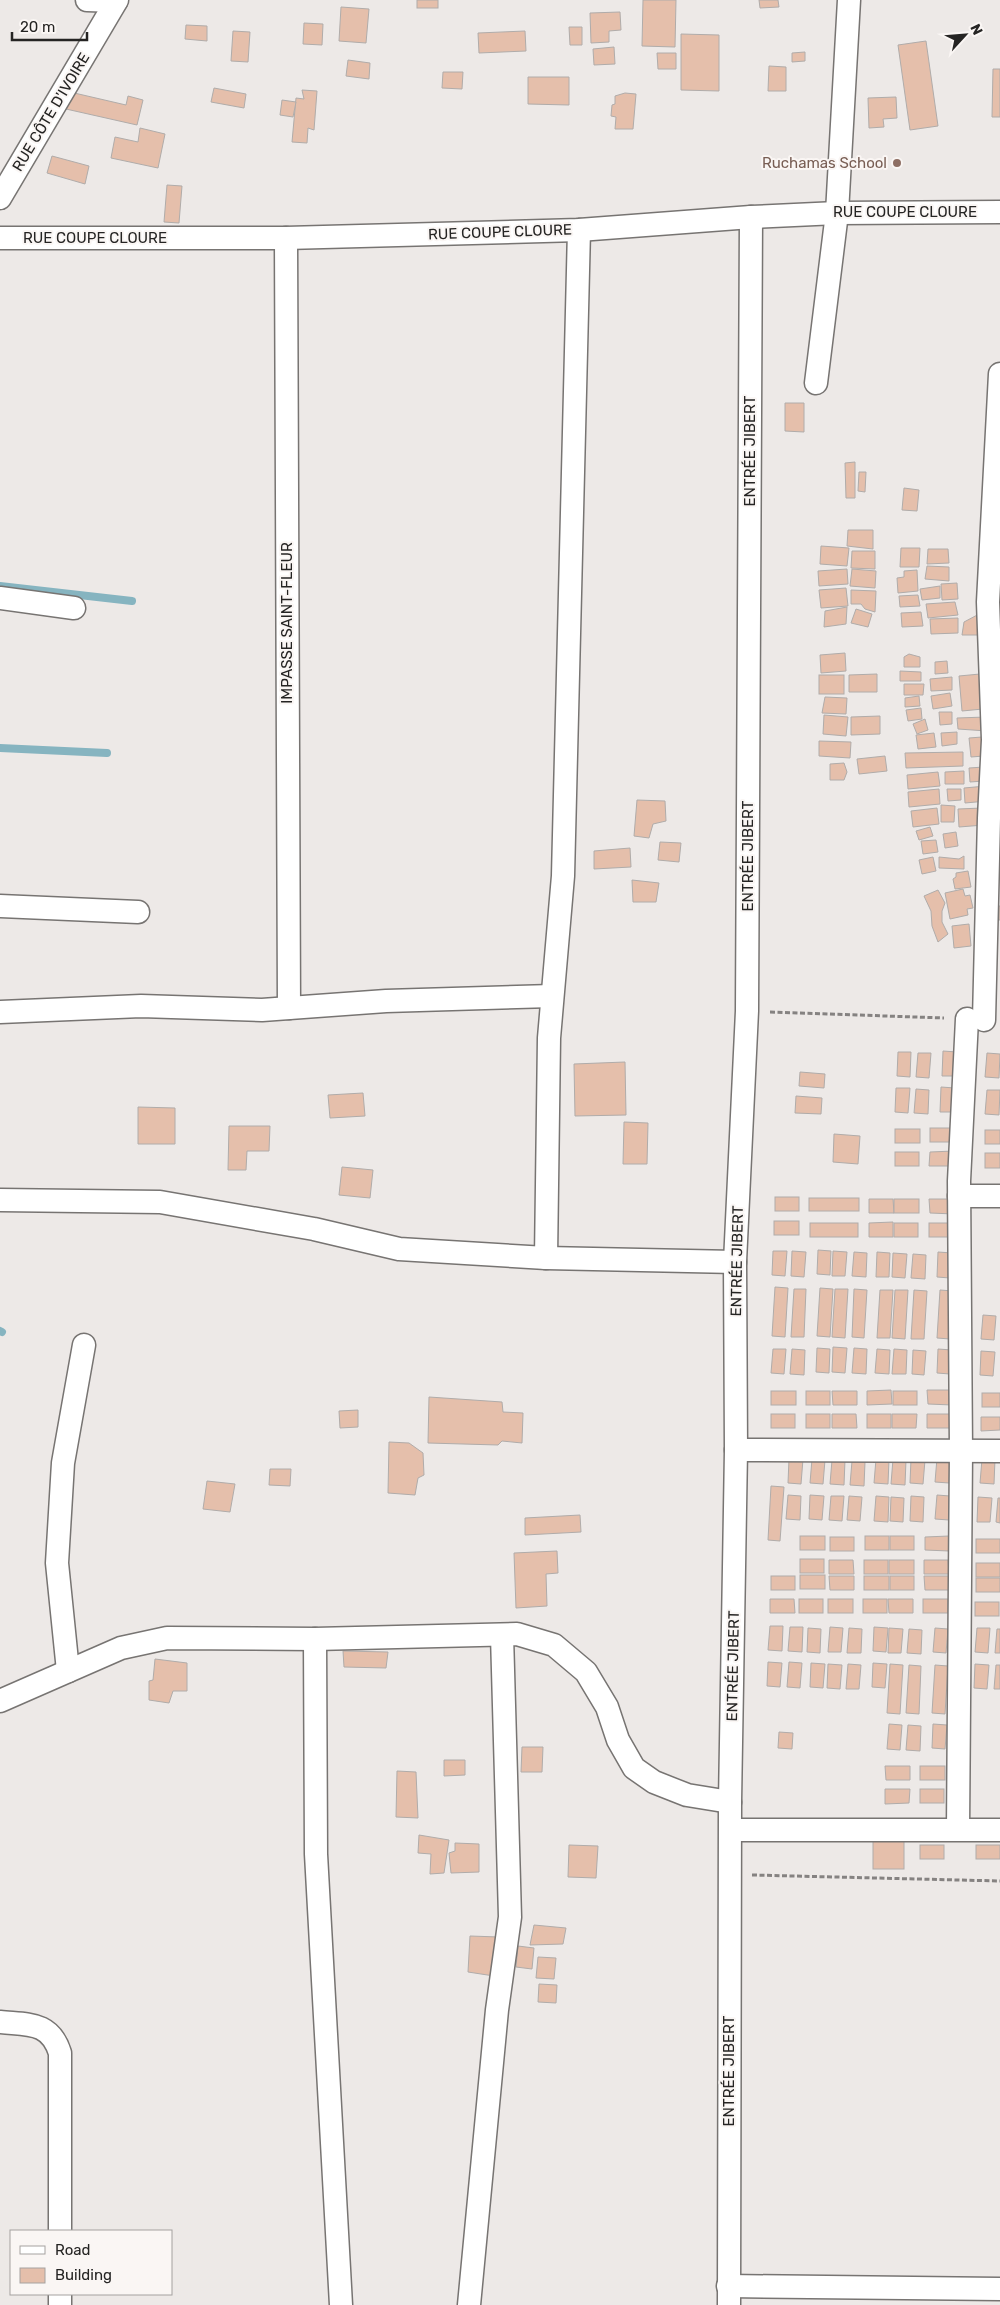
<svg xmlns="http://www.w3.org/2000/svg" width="1000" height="2305" font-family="Rubik,sans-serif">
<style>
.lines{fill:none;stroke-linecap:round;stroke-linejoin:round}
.stream{stroke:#86b4c0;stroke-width:8}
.building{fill:#e5bfab;stroke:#b0acaa}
.street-casing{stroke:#777472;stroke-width:25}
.path{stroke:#858281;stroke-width:3;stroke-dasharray:5 2.5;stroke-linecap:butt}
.street{stroke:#fff;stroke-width:22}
.education-dot{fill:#8d6e63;stroke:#faf6f4;stroke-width:2}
.labels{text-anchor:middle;stroke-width:4;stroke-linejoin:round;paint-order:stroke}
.street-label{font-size:15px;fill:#252423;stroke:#faf6f4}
.education-label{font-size:15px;fill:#785e54;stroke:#faf6f4;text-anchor:end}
</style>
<rect width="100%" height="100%" fill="#ede9e7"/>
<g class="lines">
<g class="stream">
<polyline points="0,586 132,601"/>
<polyline points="0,748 107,753"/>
<polyline points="0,1331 2,1332"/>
</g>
</g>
<g class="building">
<rect x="417" y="0" width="21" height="8"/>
<polygon points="643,0 676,0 675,47 642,46"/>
<polygon points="759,0 778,0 779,7 760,8"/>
<polygon points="341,7 369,9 366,43 339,41"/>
<polygon points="620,12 621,30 609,31 609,42 591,43 590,13"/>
<polygon points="304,23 323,24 322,45 303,44"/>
<polygon points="186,25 207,26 207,41 185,39"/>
<polygon points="569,27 582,27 582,45 570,45"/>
<polygon points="233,31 250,32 248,62 231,61"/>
<polygon points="525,31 526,51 479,53 478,33"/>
<polygon points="681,34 719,35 719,91 681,90"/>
<polygon points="926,41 938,126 910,130 898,45"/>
<polygon points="614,47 615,64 594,65 593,49"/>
<polygon points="805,52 805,61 792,62 792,53"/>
<polygon points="657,53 676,53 676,69 658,69"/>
<polygon points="348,60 370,63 369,79 346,76"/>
<polygon points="769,66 786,67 786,91 768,91"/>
<polygon points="993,69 1000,69 1000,117 992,117"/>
<polygon points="443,72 463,72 462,89 442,88"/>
<polygon points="528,77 569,77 569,105 528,104"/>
<polygon points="214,88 246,94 244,108 211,102"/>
<polygon points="302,90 317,91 314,130 308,128 307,143 292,142 296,98 304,99"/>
<polygon points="70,92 126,105 128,96 143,100 137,125 66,109"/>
<polygon points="625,93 636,94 633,129 615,129 616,117 611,116 612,105 615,104 615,96"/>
<polygon points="896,97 897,118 883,119 884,127 869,128 868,98"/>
<polygon points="282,100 296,102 293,117 280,115"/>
<polygon points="140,128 165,134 158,168 111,158 115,137 138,142"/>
<polygon points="52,156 89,166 85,184 47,173"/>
<polygon points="167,185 182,186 179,223 164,222"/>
<polygon points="785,403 804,403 804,432 785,431"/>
<polygon points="855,462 855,498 846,498 845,463"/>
<polygon points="859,472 866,472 865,492 858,491"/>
<polygon points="904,488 919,490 917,511 902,510"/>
<polygon points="848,530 873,530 873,549 847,546"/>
<polygon points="821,546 849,548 847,566 820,564"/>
<polygon points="901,548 920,548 919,567 900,567"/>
<polygon points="928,549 948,549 949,563 927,564"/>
<polygon points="852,551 875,551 875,569 851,568"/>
<polygon points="927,566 949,567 949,581 925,579"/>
<polygon points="847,569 848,584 819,586 818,571"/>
<polygon points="852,569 876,571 875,588 850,586"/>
<polygon points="917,570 918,591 898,593 897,578 904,577 904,571"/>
<polygon points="957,583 958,599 942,600 941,584"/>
<polygon points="940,586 940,598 922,600 920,589"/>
<polygon points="846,588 848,606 821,608 819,590"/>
<polygon points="851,590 876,591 875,612 865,609 861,604 851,604"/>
<polygon points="918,595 920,606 900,607 899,596"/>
<polygon points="955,602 958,615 928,618 926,604"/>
<polygon points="847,607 846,624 824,627 825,611"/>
<polygon points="856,609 872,614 868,627 851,623"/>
<polygon points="921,612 923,626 902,627 901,613"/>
<polygon points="981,613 982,635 962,635 964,622"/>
<polygon points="958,618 958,633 931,634 930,619"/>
<polygon points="845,653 846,671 821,673 820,655"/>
<polygon points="909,654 920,657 920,667 904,667 904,657"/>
<polygon points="947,661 948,673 935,674 935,662"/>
<polygon points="900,671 921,672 921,681 900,681"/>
<polygon points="877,674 877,692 849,692 849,675"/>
<polygon points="980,674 983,709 962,711 959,676"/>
<rect x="819" y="675" width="25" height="19"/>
<polygon points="952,677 952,690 931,691 930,679"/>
<polygon points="904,684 924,684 923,695 904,695"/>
<polygon points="950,693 952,706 933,709 931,696"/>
<polygon points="919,696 920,706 905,707 905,698"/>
<polygon points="825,697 847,698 846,714 822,713"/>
<polygon points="921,708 922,719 908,721 906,710"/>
<polygon points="939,712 952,712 952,724 940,725"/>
<polygon points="824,715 848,717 846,736 823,734"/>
<polygon points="880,716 880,734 851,735 851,717"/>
<polygon points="986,717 987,731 958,729 957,718"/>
<polygon points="925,719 928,730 917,734 913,724"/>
<polygon points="957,732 957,744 942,746 941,733"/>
<polygon points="934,733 936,747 918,749 916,735"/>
<polygon points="982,737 984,756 971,757 969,738"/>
<polygon points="819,741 851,742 850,758 819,756"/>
<polygon points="963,752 963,766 906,768 905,753"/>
<polygon points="885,756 887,771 859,774 857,759"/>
<polygon points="844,763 847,772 844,780 830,780 830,764"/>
<polygon points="984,767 984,781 970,782 969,768"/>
<polygon points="964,771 964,784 945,784 945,772"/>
<polygon points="938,772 940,786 908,789 907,775"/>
<polygon points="986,786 987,801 965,803 964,788"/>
<polygon points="939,789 940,804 909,807 908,792"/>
<polygon points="947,789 961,789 961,800 948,801"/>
<polygon points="637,800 665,801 666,821 653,824 649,838 634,836"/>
<polygon points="941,805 955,806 954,822 941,822"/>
<polygon points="937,808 939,824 913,827 911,811"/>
<polygon points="982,808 984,825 959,827 958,809"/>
<polygon points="930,827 933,836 919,840 916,831"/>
<polygon points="956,832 958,846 945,848 943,834"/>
<polygon points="936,840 938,852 923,854 921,841"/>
<polygon points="660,842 681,843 679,862 658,860"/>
<polygon points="630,848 631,867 594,869 594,851"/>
<polygon points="964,856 964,869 939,868 939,857 959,859"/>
<polygon points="933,857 936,871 922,874 919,860"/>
<polygon points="968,871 971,887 955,889 953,879 956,877 956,873"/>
<polygon points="632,880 659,883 656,902 633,902"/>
<polygon points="963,889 965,896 970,895 973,908 967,909 968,915 950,919 945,893"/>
<polygon points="938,890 945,903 942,911 942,922 948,934 938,942 932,926 931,911 924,896"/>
<polygon points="995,906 1000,906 1000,920 996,920"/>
<polygon points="969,924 971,946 954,948 952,926"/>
<polygon points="943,1051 957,1052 955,1076 942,1076"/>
<polygon points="898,1052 911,1052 910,1077 897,1076"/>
<polygon points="918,1053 931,1053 929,1078 916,1077"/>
<polygon points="987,1053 1000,1054 999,1078 985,1077"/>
<polygon points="625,1062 626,1115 575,1116 574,1064"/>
<polygon points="800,1072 825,1074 824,1088 799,1086"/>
<polygon points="941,1087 955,1088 953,1112 940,1112"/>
<polygon points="896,1088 910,1088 908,1113 895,1112"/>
<polygon points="916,1089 929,1090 928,1114 914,1113"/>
<polygon points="987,1090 1000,1090 999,1115 985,1114"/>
<polygon points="363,1093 365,1116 330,1118 328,1095"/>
<polygon points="796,1096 822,1098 821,1114 795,1113"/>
<polygon points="138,1107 175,1108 175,1144 138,1144"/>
<polygon points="624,1122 648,1123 647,1164 623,1164"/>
<polygon points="229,1126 270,1126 269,1151 247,1151 246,1170 228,1170"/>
<rect x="930" y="1128" width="24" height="14"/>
<rect x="895" y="1129" width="25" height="14"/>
<rect x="985" y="1130" width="15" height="14"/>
<polygon points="834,1134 860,1136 858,1164 833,1162"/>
<polygon points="954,1151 954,1166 929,1166 930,1152"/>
<rect x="895" y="1152" width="24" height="14"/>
<rect x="985" y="1153" width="15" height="15"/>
<polygon points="342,1167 373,1170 370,1198 339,1195"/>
<rect x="775" y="1197" width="24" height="14"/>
<rect x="809" y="1198" width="50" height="13"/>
<polygon points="869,1199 893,1199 894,1213 869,1213"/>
<rect x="894" y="1199" width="25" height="14"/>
<polygon points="929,1199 954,1199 954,1214 930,1213"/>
<rect x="774" y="1221" width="25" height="14"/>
<polygon points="893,1222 893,1237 869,1237 869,1223"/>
<rect x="810" y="1223" width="48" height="14"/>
<rect x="894" y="1223" width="24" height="14"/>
<rect x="929" y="1223" width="24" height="14"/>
<polygon points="818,1250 831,1251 830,1275 817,1274"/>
<polygon points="773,1251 787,1251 785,1276 772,1275"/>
<polygon points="792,1251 806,1252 804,1277 791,1276"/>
<polygon points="833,1251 847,1252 845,1276 832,1276"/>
<polygon points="854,1252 867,1253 866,1277 852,1276"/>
<polygon points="877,1252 890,1253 889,1277 876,1277"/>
<polygon points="938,1252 952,1253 950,1278 937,1277"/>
<polygon points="893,1253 907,1254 905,1278 892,1277"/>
<polygon points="913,1254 926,1255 925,1279 911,1278"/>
<polygon points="775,1287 788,1288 785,1337 772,1336"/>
<polygon points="820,1288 833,1289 830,1337 817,1336"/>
<polygon points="794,1289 806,1289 804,1337 791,1337"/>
<polygon points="835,1289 848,1289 845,1338 832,1337"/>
<polygon points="854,1289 867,1290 864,1338 852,1337"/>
<polygon points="880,1290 893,1290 890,1338 877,1338"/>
<polygon points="895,1290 908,1290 905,1339 892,1338"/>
<polygon points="914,1290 927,1291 924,1339 911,1339"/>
<polygon points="940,1290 953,1291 950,1339 937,1338"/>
<polygon points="983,1315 996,1316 994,1340 981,1339"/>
<polygon points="833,1347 847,1348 845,1373 832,1372"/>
<polygon points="817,1348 830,1349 829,1373 816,1372"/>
<polygon points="854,1348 867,1349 866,1374 852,1373"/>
<polygon points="773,1349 786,1349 784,1374 771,1373"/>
<polygon points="792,1349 805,1350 804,1375 790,1374"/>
<polygon points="877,1349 890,1350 889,1374 875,1373"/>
<polygon points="894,1349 907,1350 906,1374 892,1374"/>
<polygon points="938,1349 952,1350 950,1374 937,1373"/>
<polygon points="913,1350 926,1351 924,1375 912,1374"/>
<polygon points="981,1351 995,1352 993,1376 980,1375"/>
<polygon points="891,1390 892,1404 867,1405 867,1391"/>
<polygon points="927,1390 952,1390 952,1405 928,1404"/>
<rect x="771" y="1391" width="25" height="14"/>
<rect x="806" y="1391" width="24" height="14"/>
<polygon points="832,1391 857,1391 857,1405 833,1405"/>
<rect x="893" y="1391" width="24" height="14"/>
<rect x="982" y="1393" width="18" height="14"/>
<polygon points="429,1397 502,1402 503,1412 523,1413 522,1443 502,1441 498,1445 428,1443"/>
<polygon points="358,1410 358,1427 340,1428 339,1411"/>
<rect x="771" y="1414" width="24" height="14"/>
<rect x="806" y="1414" width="24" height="14"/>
<polygon points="832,1414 856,1414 857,1428 832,1428"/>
<rect x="867" y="1414" width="24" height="14"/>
<polygon points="892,1414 917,1414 916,1428 892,1428"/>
<polygon points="927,1414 951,1414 952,1428 927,1428"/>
<polygon points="981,1417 1000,1417 1000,1430 981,1431"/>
<polygon points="389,1442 409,1443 423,1453 424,1475 418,1478 415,1495 388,1493"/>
<polygon points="937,1458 950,1458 949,1483 935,1482"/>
<polygon points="789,1459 803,1459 801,1484 788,1483"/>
<polygon points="812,1459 825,1460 823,1484 810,1483"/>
<polygon points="876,1459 889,1460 888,1484 874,1483"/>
<polygon points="893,1459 906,1460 905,1485 891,1484"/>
<polygon points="911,1459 925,1460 923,1484 910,1483"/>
<polygon points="982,1459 995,1459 994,1484 980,1483"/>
<polygon points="832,1460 845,1460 844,1485 830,1484"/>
<polygon points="852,1461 865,1462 864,1486 850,1485"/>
<polygon points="270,1469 291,1469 290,1486 269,1485"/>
<polygon points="207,1481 235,1484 230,1512 203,1509"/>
<polygon points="771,1486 784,1487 780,1541 768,1540"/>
<polygon points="788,1495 801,1496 800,1520 786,1519"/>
<polygon points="810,1495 824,1496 822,1520 809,1519"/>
<polygon points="937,1495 950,1496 949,1520 935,1519"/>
<polygon points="831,1496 844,1496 842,1521 829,1520"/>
<polygon points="849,1496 862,1497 860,1521 847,1520"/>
<polygon points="876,1496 889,1497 888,1522 874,1521"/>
<polygon points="911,1496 924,1497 923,1522 910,1521"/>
<polygon points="891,1497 904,1498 903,1522 890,1521"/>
<polygon points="978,1497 992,1498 990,1522 977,1522"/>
<polygon points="998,1498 1000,1498 1000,1523 996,1522"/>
<polygon points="580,1515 581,1532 525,1535 525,1518"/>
<rect x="800" y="1536" width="25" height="14"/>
<rect x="865" y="1536" width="24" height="14"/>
<rect x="890" y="1536" width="24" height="14"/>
<polygon points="949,1536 949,1551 925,1550 925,1537"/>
<rect x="830" y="1537" width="24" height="14"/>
<rect x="976" y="1539" width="24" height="14"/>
<polygon points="557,1551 558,1573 546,1574 547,1606 516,1608 514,1553"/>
<rect x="800" y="1559" width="24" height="14"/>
<polygon points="829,1560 853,1560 854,1574 829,1574"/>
<rect x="864" y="1560" width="24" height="14"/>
<rect x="889" y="1560" width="25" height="14"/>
<polygon points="924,1560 948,1560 949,1574 924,1574"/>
<rect x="976" y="1563" width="24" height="14"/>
<rect x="800" y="1575" width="25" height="14"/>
<rect x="771" y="1576" width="24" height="14"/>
<polygon points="829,1576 854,1576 854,1590 830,1590"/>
<rect x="864" y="1576" width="25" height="14"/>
<rect x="890" y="1576" width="24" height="14"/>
<polygon points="924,1576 949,1576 949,1590 925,1590"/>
<rect x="976" y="1578" width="24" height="14"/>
<polygon points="770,1599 794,1599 795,1613 770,1613"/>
<rect x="799" y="1599" width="24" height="14"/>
<rect x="828" y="1599" width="25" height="14"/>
<rect x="863" y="1599" width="24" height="14"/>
<polygon points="888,1599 913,1599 913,1613 889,1613"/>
<rect x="923" y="1599" width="25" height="14"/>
<rect x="975" y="1602" width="24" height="14"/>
<polygon points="770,1626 783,1626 782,1651 768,1650"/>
<polygon points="790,1627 803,1627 802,1652 788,1651"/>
<polygon points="830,1627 843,1628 841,1652 828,1652"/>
<polygon points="874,1627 888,1628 886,1652 873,1651"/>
<polygon points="808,1628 821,1629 820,1653 807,1652"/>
<polygon points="849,1628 862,1629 861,1653 847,1653"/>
<polygon points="889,1628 903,1629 901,1653 888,1653"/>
<polygon points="935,1628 948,1629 946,1653 933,1652"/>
<polygon points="977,1628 990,1628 988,1653 975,1652"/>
<polygon points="909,1629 922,1630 921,1654 907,1653"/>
<polygon points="997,1629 1000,1629 1000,1653 995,1653"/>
<polygon points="343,1651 388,1652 386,1668 344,1667"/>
<polygon points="155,1659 187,1663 187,1691 173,1691 169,1703 149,1700 149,1681 153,1680"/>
<polygon points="768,1662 782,1663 780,1687 767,1686"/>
<polygon points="789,1662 802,1663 800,1688 787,1687"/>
<polygon points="811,1663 825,1664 823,1688 810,1687"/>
<polygon points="873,1663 887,1664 885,1688 872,1687"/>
<polygon points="828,1664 842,1665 840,1689 827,1688"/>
<polygon points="848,1664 861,1665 859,1689 846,1689"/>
<polygon points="890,1664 903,1665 900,1714 887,1713"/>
<polygon points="975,1664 989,1665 987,1689 974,1688"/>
<polygon points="909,1665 921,1666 919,1714 906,1713"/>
<polygon points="935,1665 948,1666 945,1714 932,1713"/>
<polygon points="996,1665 1000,1665 1000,1689 994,1689"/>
<polygon points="889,1724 902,1725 900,1750 887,1749"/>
<polygon points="933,1724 947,1725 945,1749 932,1748"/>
<polygon points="908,1725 921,1726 920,1751 906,1750"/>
<polygon points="779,1732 793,1733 792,1749 778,1748"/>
<polygon points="522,1747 543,1747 542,1772 521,1772"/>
<polygon points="444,1760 465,1760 465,1775 444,1776"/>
<polygon points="885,1766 910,1766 910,1780 886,1780"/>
<rect x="920" y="1766" width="25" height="14"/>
<polygon points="397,1771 416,1772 418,1818 396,1817"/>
<polygon points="885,1789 910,1789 909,1803 885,1804"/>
<rect x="920" y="1789" width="24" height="14"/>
<polygon points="419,1835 449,1840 444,1873 430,1874 431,1854 418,1853"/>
<rect x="873" y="1839" width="31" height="30"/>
<polygon points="455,1843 479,1844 479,1872 451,1873 449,1853 455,1851"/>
<polygon points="569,1845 598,1846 596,1878 568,1877"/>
<rect x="920" y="1845" width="24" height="14"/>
<rect x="976" y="1845" width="24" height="14"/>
<polygon points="534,1925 566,1928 563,1944 530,1945"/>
<polygon points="470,1936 499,1937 494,1976 468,1972"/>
<polygon points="518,1946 534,1948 532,1969 516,1967"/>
<polygon points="538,1957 556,1958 554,1979 536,1978"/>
<polygon points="539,1984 557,1985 556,2003 538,2002"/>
</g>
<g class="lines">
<defs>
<g id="street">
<polyline points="87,0 116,1"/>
<polyline points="0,198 117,0"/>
<polyline points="0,238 286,238 579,230 751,217 837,213 1000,212"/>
<polyline points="286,238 289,1008"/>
<polyline points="816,383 837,213 849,0"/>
<polyline points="0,598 74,608"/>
<polyline points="0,906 138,912"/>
<polyline points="0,1012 141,1006 262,1010 386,1001 552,996"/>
<polyline points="984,1020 989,818 993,740 988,602 1000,374"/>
<polyline points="959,1196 1000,1196"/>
<polyline points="0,1200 160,1202 314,1229 399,1249 546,1258 735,1262"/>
<polyline points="546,1258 549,1038 563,876 579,230"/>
<polyline points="736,1450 1000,1451"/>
<polyline points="315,1639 316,1854 341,2305"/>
<polyline points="68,1671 57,1563 63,1463 84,1345"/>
<polyline points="0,1701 121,1648 167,1638 315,1639 517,1634 554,1645 586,1672 607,1707 618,1740 634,1768 654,1782 687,1795 730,1802"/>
<polyline points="958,1829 961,1451 959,1181 967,1019"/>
<polyline points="731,1830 1000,1830"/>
<path d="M0 2022C28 2025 50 2021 60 2053V2231"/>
<polyline points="728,2286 1000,2289"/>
<polyline points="60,2305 60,2294"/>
<polyline points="469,2305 497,2010 510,1917 502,1635"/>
<polyline points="729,2305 730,1802 736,1450 735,1262 747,1011 751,217"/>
</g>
</defs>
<use href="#street" class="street-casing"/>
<g class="path">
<polyline points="770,1012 944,1018"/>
<polyline points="752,1875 1000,1881"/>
</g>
<use href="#street" class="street"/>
</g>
<circle class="education-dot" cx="897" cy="163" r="5"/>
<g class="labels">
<g class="street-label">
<text transform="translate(51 112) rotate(-59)" y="5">RUE CÔTE D'IVOIRE</text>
<text x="905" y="217">RUE COUPE CLOURE</text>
<text transform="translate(500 232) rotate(-2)" y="5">RUE COUPE CLOURE</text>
<text x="95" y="243">RUE COUPE CLOURE</text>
<text transform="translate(750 451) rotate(-90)" y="5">ENTRÉE JIBERT</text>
<text transform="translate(287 623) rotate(-90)" y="5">IMPASSE SAINT-FLEUR</text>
<text transform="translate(748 856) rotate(-90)" y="5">ENTRÉE JIBERT</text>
<text transform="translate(737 1261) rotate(-89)" y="5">ENTRÉE JIBERT</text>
<text transform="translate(733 1666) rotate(-89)" y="5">ENTRÉE JIBERT</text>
<text transform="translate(729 2071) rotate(-90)" y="5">ENTRÉE JIBERT</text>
</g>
<g class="education-label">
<text x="887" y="168">Ruchamas School</text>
</g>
</g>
<rect x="10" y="2230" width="162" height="65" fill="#faf6f4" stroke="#a5a2a0"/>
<rect x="20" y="2246" width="25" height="8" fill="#ffffff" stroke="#a5a2a0"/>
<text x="55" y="2255" font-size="15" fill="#252423">Road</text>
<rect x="20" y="2268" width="25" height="15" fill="#e5bfab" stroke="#a5a2a0"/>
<text x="55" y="2280" font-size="15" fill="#252423">Building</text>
<g transform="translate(965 35) rotate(64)" stroke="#faf6f4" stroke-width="4" paint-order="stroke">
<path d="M0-4L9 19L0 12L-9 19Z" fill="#252423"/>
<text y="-8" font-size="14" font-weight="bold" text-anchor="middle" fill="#252423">N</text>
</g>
<path d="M12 32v8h75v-8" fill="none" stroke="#252423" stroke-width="2.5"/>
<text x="20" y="32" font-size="15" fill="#252423" stroke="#faf6f4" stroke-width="4" paint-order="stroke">20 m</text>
</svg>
